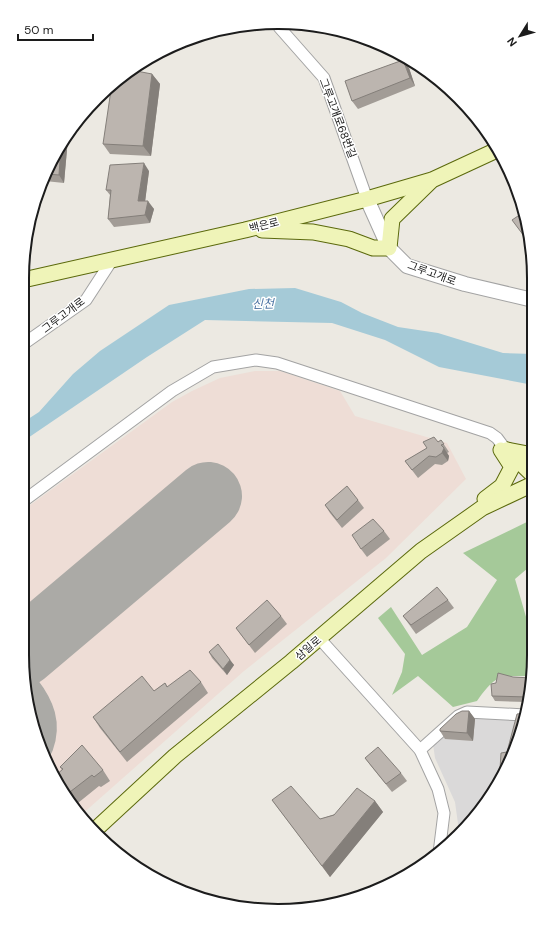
<svg xmlns="http://www.w3.org/2000/svg" width="556" height="933" font-family="'DM Sans','Noto Sans KR',sans-serif">
<style>
.residential{fill:#dad9d9}
.military{fill:#eeddd6}
.forest{fill:#a5c999}
.water{fill:#a5cad7}
.lines{fill:none;stroke-linecap:round;stroke-linejoin:round}
.taxiway{stroke:#abaaa6;stroke-width:27}
.runway{stroke:#abaaa6;stroke-width:68}
.minor-casing{stroke:#a3a3a3;stroke-width:13}
.tertiary-casing{stroke:#a3a3a3;stroke-width:16}
.secondary-casing{stroke:#5b690c;stroke-width:17}
.minor{stroke:#fff;stroke-width:11}
.tertiary{stroke:#fff;stroke-width:14}
.secondary{stroke:#eff4b8;stroke-width:15}
.wall{fill:#a29c96}
.shaded-wall{fill:#847f7a}
.building{fill:#bcb5af;stroke:#847f7a}
.labels{text-anchor:middle;stroke-width:3;stroke-linejoin:round;paint-order:stroke}
.street-label{font-size:11px;fill:#1c1c1c;stroke:#fff}
.water-label{font-size:12px;font-style:italic;fill:#4f76a4;stroke:#fff}
.rim{fill:none;stroke:#1c1c1c;stroke-width:2}
</style>
<rect width="100%" height="100%" fill="#ece9e2"/>
<polygon class="residential" points="466,717 517,719 520,738 491,797 459,831 455,802 435,758 433,744"/>
<polygon class="military" points="255,371 280,371 340,391 355,416 447,443 466,479 386,558 244,671 80,816 75,811 36,737 22,655 22,511 172,402 192,391 220,378"/>
<path class="forest" d="M533 519V568H528L515 579 533 641V676C500 676 497 673 477 701L453 707 418 676 392 695 402 672 405 654 378 618 391 607 422 655 467 627 497 580 463 553Z"/>
<polygon class="water" points="295,288 341,302 362,313 398,327 438,333 503,353 533,354 533,385 439,367 385,340 332,323 205,320 147,357 22,442 22,423 39,412 73,374 100,351 169,305 249,289"/>
<g class="lines">
<path class="taxiway" d="M27 688C41 706 48 724 40 746"/>
<polyline class="runway" points="22,653 208,496"/>
<defs>
<g id="minor">
<polyline points="279,27 324,78 367,199"/>
<polyline points="22,345 86,300 112,260"/>
<polyline points="22,502 172,391 213,367 256,360 277,363 490,433 497,438 506,450"/>
<polyline points="319,638 420,750 438,789 444,813 439,853"/>
<polyline points="420,750 458,716 467,712 525,715"/>
</g>
<polyline id="tertiary" points="367,199 389,248 407,266 465,284 533,300"/>
<g id="secondary">
<polyline points="262,230 313,232 349,239 373,248 389,248 392,219 430,182"/>
<polyline points="23,280 245,230 367,199 432,180 499,149"/>
<polyline points="507,450 533,475"/>
<polyline points="507,450 533,455"/>
<polyline points="485,499 502,486 512,467 501,450"/>
<polyline points="95,830 175,756 291,662 421,551 482,508 533,484"/>
</g>
</defs>
<use href="#minor" class="minor-casing"/>
<use href="#tertiary" class="tertiary-casing"/>
<use href="#secondary" class="secondary-casing"/>
<use href="#minor" class="minor"/>
<use href="#tertiary" class="tertiary"/>
<use href="#secondary" class="secondary"/>
</g>
<g class="wall">
<polygon points="409,68 415,86 358,109 352,101"/>
<polygon points="152,74 160,84 151,156 110,154 103,144"/>
<polygon points="65,136 68,138 64,183 45,181 44,179"/>
<polygon points="149,171 145,201 154,209 150,223 114,227 108,219 110,195 106,190"/>
<polygon points="441,440 449,452 447,453 449,456 448,461 442,465 435,464 418,478 405,461"/>
<polygon points="358,500 364,508 342,528 330,513 325,505"/>
<polygon points="384,531 390,539 367,557 361,549"/>
<polygon points="448,600 454,608 416,634 403,616"/>
<polygon points="281,616 287,624 255,653 236,628"/>
<polygon points="209,652 230,660 234,665 227,675 212,658"/>
<polygon points="513,677 532,678 527,702 495,701 492,696 496,683"/>
<polygon points="201,682 208,693 127,762 100,728 93,717 154,691 165,683 168,687"/>
<polygon points="469,711 475,719 473,741 445,739 440,731"/>
<polygon points="520,738 503,773 500,769 507,752"/>
<polygon points="365,758 401,773 407,781 392,792 371,766"/>
<polygon points="60,767 103,770 110,781 101,787 99,786 73,807 56,775 62,770"/>
<polygon points="272,800 320,819 375,801 383,812 330,877"/>
</g>
<g class="shaded-wall">
<polygon points="403,60 409,68 415,86 410,78"/>
<polygon points="152,74 160,84 151,156 143,146"/>
<polygon points="66,135 68,138 64,183 59,175 61,145"/>
<polygon points="144,163 149,171 144,210 138,201"/>
<polygon points="148,201 154,209 150,223 145,215"/>
<polygon points="444,448 449,456 448,461 442,453"/>
<polygon points="230,660 234,665 227,675 223,669"/>
<polygon points="469,711 475,719 473,741 467,733"/>
<polygon points="375,801 383,812 330,877 322,866"/>
</g>
<g class="building">
<polygon points="403,60 410,78 352,101 345,81"/>
<polygon points="131,70 152,74 143,146 103,144 111,90"/>
<polygon points="61,145 59,175 47,174"/>
<polygon points="144,163 138,201 148,201 145,215 108,219 111,190 106,190 110,165"/>
<polygon points="524,212 530,244 512,220"/>
<polygon points="434,437 438,442 441,440 444,444 441,445 444,448 442,453 436,457 429,456 412,470 405,461 427,448 423,442"/>
<polygon points="347,486 358,500 337,520 325,505"/>
<polygon points="373,519 384,531 361,549 352,535"/>
<polygon points="437,587 448,600 411,625 403,616"/>
<polygon points="267,600 281,616 249,645 236,628"/>
<polygon points="218,644 230,660 223,669 209,652"/>
<polygon points="190,670 201,682 120,752 93,717 142,676 154,691 165,683 167,687"/>
<polygon points="498,673 513,677 532,678 528,697 492,696 491,684 496,683"/>
<polygon points="462,711 469,711 467,733 440,731 440,729 456,714"/>
<polygon points="525,713 520,738 505,769 500,769 501,753 507,752 517,714"/>
<polygon points="82,745 103,770 94,777 92,775 66,795 56,775 63,769 60,767"/>
<polygon points="378,747 401,773 386,784 365,758"/>
<polygon points="291,786 320,819 334,815 357,788 375,801 322,866 272,800"/>
</g>
<g class="labels">
<g class="street-label">
<text transform="translate(338 118) rotate(69)" y="4">그루고개로68번길</text>
<text transform="translate(264 225) rotate(-14)" y="4">백은로</text>
<text transform="translate(432 273) rotate(20)" y="4">그루고개로</text>
<text transform="translate(63 315) rotate(-37)" y="4">그루고개로</text>
<text transform="translate(308 648) rotate(-41)" y="4">삼일로</text>
</g>
<g class="water-label">
<text transform="translate(263 304) rotate(-1)" y="4">신천</text>
</g>
</g>
<path d="M0 0H556V933H0ZM278 29H278A249 249 0 0 1 527 278V655A249 249 0 0 1 278 904H278A249 249 0 0 1 29 655V278A249 249 0 0 1 278 29Z" fill="#fff" fill-rule="evenodd"/>
<path class="rim" d="M278 29H278A249 249 0 0 1 527 278V655A249 249 0 0 1 278 904H278A249 249 0 0 1 29 655V278A249 249 0 0 1 278 29Z"/>
<g transform="translate(520 36) rotate(233)" stroke="#ffffff" stroke-width="3" paint-order="stroke">
<path d="M0-3L7 15L0 10L-7 15Z" fill="#1c1c1c"/>
<text y="-6" font-size="11" font-weight="bold" text-anchor="middle" fill="#1c1c1c">N</text>
</g>
<path d="M18 34v6h75v-6" fill="none" stroke="#1c1c1c" stroke-width="2"/>
<text x="24" y="34" font-size="12" fill="#1c1c1c" stroke="#ffffff" stroke-width="3" paint-order="stroke">50 m</text>
</svg>
